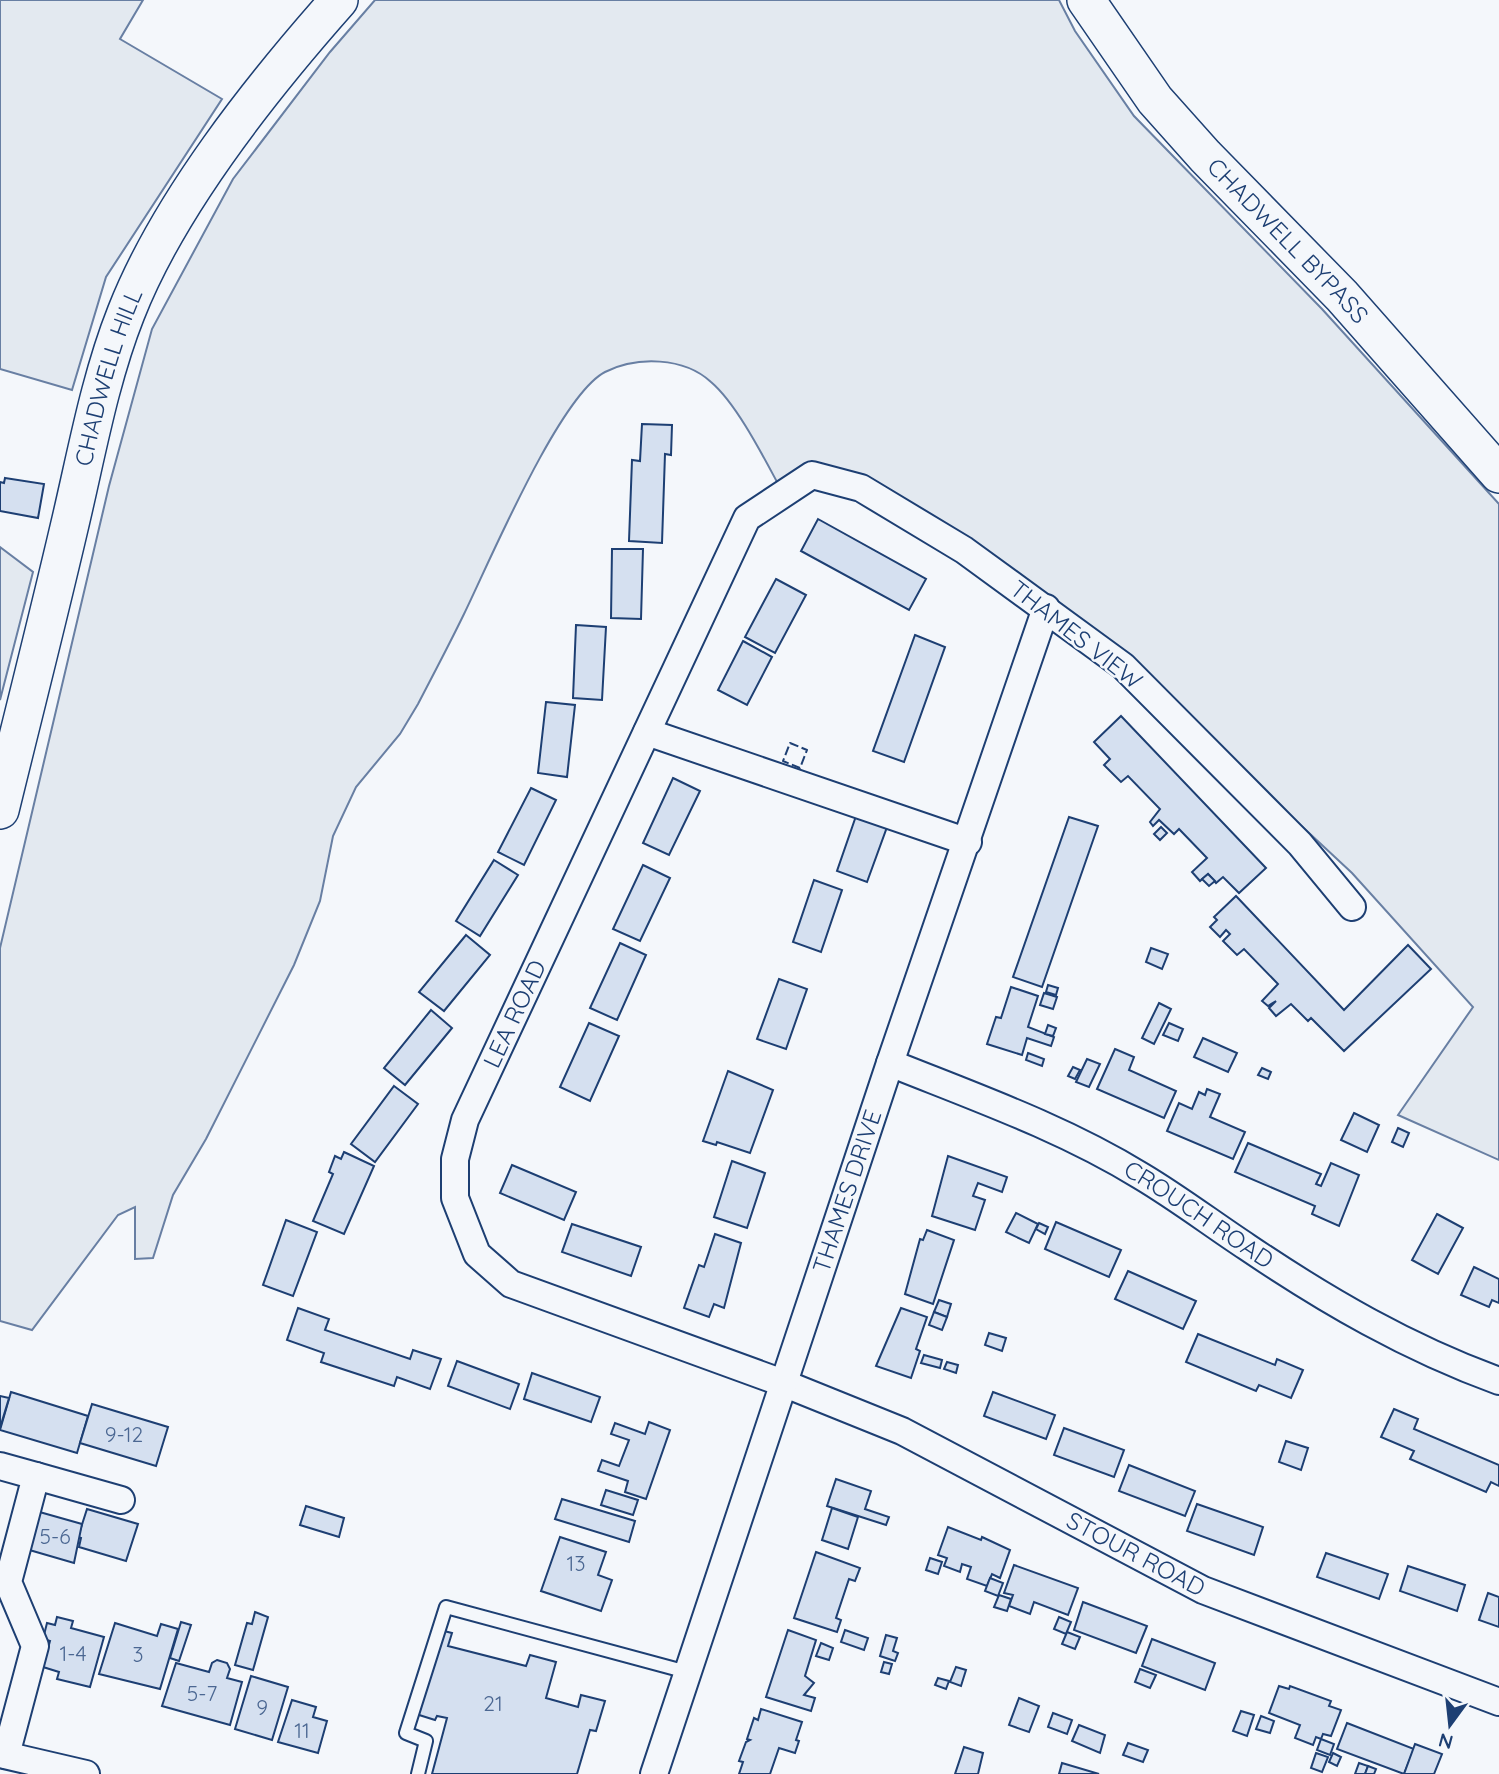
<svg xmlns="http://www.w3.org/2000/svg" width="1499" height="1774" font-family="Quicksand,sans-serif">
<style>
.green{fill:#e3e9f0;stroke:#687fa3;stroke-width:2}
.building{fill:#d5e0f0;stroke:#1d3f73;stroke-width:2}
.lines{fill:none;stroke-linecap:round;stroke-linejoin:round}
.lane-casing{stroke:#1d3f73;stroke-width:16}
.street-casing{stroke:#1d3f73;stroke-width:30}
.secondary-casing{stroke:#1d3f73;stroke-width:40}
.lane{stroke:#f4f7fb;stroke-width:12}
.street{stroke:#f4f7fb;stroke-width:26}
.secondary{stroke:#f4f7fb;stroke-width:37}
.fence{stroke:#1d3f73;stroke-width:2;stroke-dasharray:9 3.5;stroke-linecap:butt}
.labels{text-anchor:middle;stroke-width:5;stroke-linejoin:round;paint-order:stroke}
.number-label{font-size:21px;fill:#4b6792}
.street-label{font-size:24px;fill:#1d3f73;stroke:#f4f7fb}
</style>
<rect width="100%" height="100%" fill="#f4f7fb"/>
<g class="green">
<polygon points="0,0 143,0 120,39 222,99 106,277 72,390 0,369"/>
<path d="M375 0H1059L1075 31 1134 116 1322 309 1499 504V1160L1398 1115 1473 1007 1352 873 1218 748 1046 608 812 475 783 493C766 462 738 405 711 382 684 357 637 356 605 372 559 396 489 563 464 614 449 645 433 675 418 704L400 734 356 787 333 836 320 901 294 965 206 1139 173 1195 153 1258 135 1259V1207L118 1215 32 1330 0 1321V948L109 486 152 329 233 179 330 52Z"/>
<polygon points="0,547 33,572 0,700"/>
</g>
<g class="building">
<polygon points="642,424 672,425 671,455 665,454 662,543 629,541 632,460 640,461"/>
<polygon points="5,478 44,484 38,518 0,511 0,482 4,483"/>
<polygon points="818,519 926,579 909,610 801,551"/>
<polygon points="612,549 643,549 641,619 611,618"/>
<polygon points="776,579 806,595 775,653 745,637"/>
<polygon points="576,625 606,627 602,700 573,698"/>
<polygon points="915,635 945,647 904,762 873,751"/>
<polygon points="743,641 772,657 747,705 718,690"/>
<polygon points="546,702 575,705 567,777 538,773"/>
<polygon points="1121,716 1266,868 1239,893 1223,877 1216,883 1208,874 1200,881 1192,872 1207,858 1179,829 1174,834 1159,820 1153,826 1150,822 1160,809 1128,776 1121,782 1104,765 1110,759 1094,742"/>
<polygon points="673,778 700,791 669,855 643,843"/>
<polygon points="531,788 556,800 524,865 498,852"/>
<polygon points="856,816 887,827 867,882 837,871"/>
<polygon points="1069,817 1098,826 1042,987 1013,977"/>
<polygon points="1161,827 1167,833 1160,840 1154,834"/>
<polygon points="494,860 518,875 480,936 456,921"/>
<polygon points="643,865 670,878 640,941 613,929"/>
<polygon points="1208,874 1215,881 1209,886 1202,879"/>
<polygon points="814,880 842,890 821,952 793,942"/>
<polygon points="1236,896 1344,1010 1408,945 1431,969 1344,1051 1311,1018 1308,1021 1291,1004 1276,1016 1269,1008 1276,1001 1268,1006 1262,1001 1278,984 1244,949 1237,955 1223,941 1230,934 1226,930 1220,937 1210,927 1217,920 1214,917"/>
<polygon points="466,935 490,955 444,1011 419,992"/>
<polygon points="620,943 646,955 617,1020 590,1008"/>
<polygon points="1151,948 1168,954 1162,969 1146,962"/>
<polygon points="779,979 807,989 786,1049 757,1039"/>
<polygon points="1048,985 1058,988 1056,995 1046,992"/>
<polygon points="1011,987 1038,996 1028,1027 1054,1037 1051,1046 1027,1038 1022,1055 987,1044 996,1017 1001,1018"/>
<polygon points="1044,993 1057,997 1053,1009 1040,1005"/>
<polygon points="1159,1003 1171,1009 1154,1044 1142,1038"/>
<polygon points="431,1010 452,1028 405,1085 384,1068"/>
<polygon points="589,1023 619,1036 590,1101 560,1087"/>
<polygon points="1169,1023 1183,1029 1178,1041 1163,1035"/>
<polygon points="1048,1025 1056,1028 1053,1036 1045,1034"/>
<polygon points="1203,1038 1237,1053 1228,1072 1194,1057"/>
<polygon points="1115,1049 1134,1057 1129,1070 1176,1091 1164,1118 1097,1089"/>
<polygon points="1028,1053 1044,1059 1042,1066 1026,1060"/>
<polygon points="1087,1059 1100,1064 1089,1087 1076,1082"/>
<polygon points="1073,1067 1080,1070 1075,1079 1068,1076"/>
<polygon points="1262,1068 1271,1072 1268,1079 1258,1075"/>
<polygon points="728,1071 773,1090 750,1153 717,1142 716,1145 703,1141"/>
<polygon points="394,1086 418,1104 375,1162 351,1144"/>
<polygon points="1207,1089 1220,1094 1210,1117 1245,1132 1233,1159 1167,1131 1179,1103 1192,1109 1199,1092 1205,1095"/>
<polygon points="1354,1113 1379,1125 1367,1152 1341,1140"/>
<polygon points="1398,1128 1409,1133 1403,1147 1392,1142"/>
<polygon points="1248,1143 1321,1174 1316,1184 1321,1186 1331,1163 1359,1175 1339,1226 1312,1214 1315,1206 1235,1172"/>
<polygon points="344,1152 374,1166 344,1234 313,1221 333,1174 329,1172 335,1156 341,1159"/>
<polygon points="948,1156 1007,1177 1002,1192 978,1183 973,1196 985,1200 975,1230 932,1216"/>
<polygon points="732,1161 765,1173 747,1228 714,1217"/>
<polygon points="512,1165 576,1192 564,1220 500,1193"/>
<polygon points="1016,1213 1038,1224 1029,1243 1006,1232"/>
<polygon points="1437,1214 1463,1228 1438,1274 1412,1260"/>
<polygon points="286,1220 317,1232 293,1296 263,1285"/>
<polygon points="1056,1222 1121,1250 1109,1277 1045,1249"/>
<polygon points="1039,1223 1048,1227 1045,1234 1036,1229"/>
<polygon points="572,1224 641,1247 631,1276 562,1252"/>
<polygon points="927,1230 954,1240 933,1304 905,1294 920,1239 923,1240"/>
<polygon points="715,1234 741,1243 724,1308 714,1304 709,1317 684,1308 699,1265 704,1267"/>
<polygon points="1474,1267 1499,1279 1499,1303 1492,1300 1489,1307 1461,1295"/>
<polygon points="1128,1271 1196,1301 1183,1329 1115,1299"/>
<polygon points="939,1300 951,1304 947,1317 934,1312"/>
<polygon points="298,1308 329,1319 325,1330 410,1359 413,1350 441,1359 430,1389 397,1377 394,1386 321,1362 324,1353 287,1340"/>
<polygon points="901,1308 927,1317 916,1349 920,1351 911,1378 876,1366"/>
<polygon points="934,1312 947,1317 942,1330 929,1325"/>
<polygon points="989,1333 1006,1338 1002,1351 985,1345"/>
<polygon points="1198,1334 1275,1365 1277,1359 1303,1370 1291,1398 1259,1385 1256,1391 1186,1362"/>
<polygon points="924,1355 942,1360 940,1368 921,1363"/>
<polygon points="457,1361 519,1384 510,1409 448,1386"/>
<polygon points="947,1362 958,1365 956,1373 944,1369"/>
<polygon points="532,1373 600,1397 591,1422 524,1399"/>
<polygon points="11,1392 88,1416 77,1453 0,1430"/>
<polygon points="993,1392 1055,1415 1046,1439 984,1416"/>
<polygon points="0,1396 9,1398 0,1428"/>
<polygon points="92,1404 168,1427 156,1466 80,1443"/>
<polygon points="1394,1409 1418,1419 1414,1429 1499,1465 1499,1486 1491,1482 1486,1492 1410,1459 1414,1451 1381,1437"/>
<polygon points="649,1422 670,1430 646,1499 625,1492 628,1481 598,1471 602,1460 619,1466 629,1440 611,1434 615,1423 645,1434"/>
<polygon points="1064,1428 1124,1450 1114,1477 1054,1455"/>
<polygon points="1286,1441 1308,1448 1301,1470 1279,1462"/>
<polygon points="1129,1465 1195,1491 1185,1516 1119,1491"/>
<polygon points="836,1479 871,1491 865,1509 889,1517 886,1525 827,1506"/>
<polygon points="606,1490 638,1500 633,1515 601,1505"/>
<polygon points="562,1499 635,1521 629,1542 555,1519"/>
<polygon points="1197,1504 1263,1527 1254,1555 1187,1531"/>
<polygon points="306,1506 344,1518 339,1537 300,1525"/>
<polygon points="832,1508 858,1517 848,1549 822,1540"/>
<polygon points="87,1509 138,1524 126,1561 79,1547 81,1538 78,1537"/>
<polygon points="36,1511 82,1524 74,1563 26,1549"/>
<polygon points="948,1527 981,1540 982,1537 1010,1550 1000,1578 992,1574 987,1586 967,1579 971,1567 962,1564 960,1572 944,1566 947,1558 938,1555"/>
<polygon points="560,1537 606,1552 598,1575 612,1580 601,1611 541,1591"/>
<polygon points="816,1552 860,1568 855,1581 849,1579 836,1618 841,1620 837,1632 794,1618"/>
<polygon points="1326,1553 1388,1574 1379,1599 1317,1577"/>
<polygon points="930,1558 942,1562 938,1574 926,1570"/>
<polygon points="1014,1565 1078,1588 1068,1615 1034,1602 1030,1614 1009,1606 1013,1595 1004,1593"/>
<polygon points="1408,1566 1465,1585 1457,1611 1400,1591"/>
<polygon points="990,1578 1003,1583 998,1596 985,1591"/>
<polygon points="1488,1593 1499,1597 1499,1627 1479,1620"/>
<polygon points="999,1595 1011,1599 1007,1611 994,1607"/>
<polygon points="1083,1602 1147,1626 1136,1653 1074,1630"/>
<polygon points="255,1612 268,1617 253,1670 235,1665 247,1623 252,1624"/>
<polygon points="57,1617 73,1621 71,1628 104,1637 90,1687 57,1679 59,1672 43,1667 50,1641 43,1639 47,1623 55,1625"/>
<polygon points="1059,1617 1071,1622 1066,1634 1054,1629"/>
<polygon points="181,1622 191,1625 179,1661 170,1658"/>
<polygon points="115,1623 157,1636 161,1624 178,1629 160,1689 99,1674"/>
<polygon points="440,1630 452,1633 448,1646 526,1666 530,1655 556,1662 546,1698 578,1707 581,1695 605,1701 596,1731 590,1730 577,1774 432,1774 447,1718 437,1716 435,1720 416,1714"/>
<polygon points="788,1630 816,1640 805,1676 814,1683 804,1695 815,1698 811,1711 766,1697"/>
<polygon points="845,1630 868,1638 864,1650 841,1642"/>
<polygon points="1067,1632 1080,1637 1075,1649 1062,1644"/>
<polygon points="886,1635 897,1638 893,1651 898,1653 895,1661 880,1656"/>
<polygon points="1152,1639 1215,1663 1205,1690 1142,1666"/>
<polygon points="821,1643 833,1648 829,1660 816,1656"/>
<polygon points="217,1660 227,1663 230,1669 227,1678 242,1682 230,1725 162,1706 176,1663 209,1672 212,1663"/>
<polygon points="884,1662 892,1664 889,1674 881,1672"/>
<polygon points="956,1667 966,1670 961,1686 950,1682"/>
<polygon points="1140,1669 1156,1675 1150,1688 1135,1682"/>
<polygon points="251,1676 288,1687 272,1740 235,1729"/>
<polygon points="938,1678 949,1681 946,1689 935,1685"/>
<polygon points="1279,1686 1289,1689 1290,1686 1331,1701 1329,1706 1341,1710 1331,1736 1323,1734 1321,1739 1316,1737 1313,1745 1295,1738 1300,1725 1269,1713"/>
<polygon points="1019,1698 1039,1706 1029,1732 1009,1725"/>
<polygon points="292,1700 316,1707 313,1717 327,1721 318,1753 278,1742"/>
<polygon points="761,1709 802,1722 796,1740 799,1741 795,1753 779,1748 770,1774 739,1774 743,1762 739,1761 746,1742 750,1740 747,1739 754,1718 758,1720"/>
<polygon points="1241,1711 1254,1715 1247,1736 1233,1731"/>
<polygon points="1053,1713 1072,1720 1067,1734 1048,1727"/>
<polygon points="1261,1716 1274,1721 1270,1733 1256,1729"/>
<polygon points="1347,1723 1414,1749 1404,1774 1337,1749"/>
<polygon points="1079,1725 1105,1735 1100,1753 1072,1741"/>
<polygon points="1321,1739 1334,1744 1330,1755 1317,1750"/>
<polygon points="1128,1743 1148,1750 1143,1762 1123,1755"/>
<polygon points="1415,1744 1442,1754 1434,1774 1404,1774"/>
<polygon points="964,1747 983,1753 978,1774 955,1774"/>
<polygon points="1316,1753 1328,1757 1322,1772 1311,1768"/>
<polygon points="1333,1753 1341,1757 1337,1766 1329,1762"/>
<polygon points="1062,1763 1099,1774 1059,1774"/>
<polygon points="1359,1763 1368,1766 1365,1774 1355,1774"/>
<polygon points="1368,1766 1376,1769 1374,1774 1365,1774"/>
</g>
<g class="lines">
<defs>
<polyline id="lane" points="418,1774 426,1741 406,1733 446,1607 687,1672"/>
<g id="street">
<polyline points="647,732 968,842"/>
<path id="s1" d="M1352 907 1300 844 1123 666 964 550 861 488 812 475 747 518 465 1120 455 1159V1198L477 1254 511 1284 783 1383 902 1431 1203 1590 1499 1702"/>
<path id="s2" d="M890 1063C975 1097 1063 1128 1141 1176 1178 1198 1212 1224 1247 1247 1327 1301 1408 1348 1499 1381"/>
<polyline points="0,1466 36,1476 8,1582 35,1646 6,1755"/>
<polyline points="36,1476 121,1500"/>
<polyline points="0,1754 86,1774"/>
<path id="s3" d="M654 1774 890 1063 1046 608"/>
</g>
<g id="secondary">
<path id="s4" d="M1086 0 1155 100 1205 156 1342 296 1499 474"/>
<path id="s5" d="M0 810C23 716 47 622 69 528 86 457 99 381 126 313 169 203 261 88 339 0"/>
</g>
</defs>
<use href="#lane" class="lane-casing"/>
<use href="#street" class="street-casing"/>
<use href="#secondary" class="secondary-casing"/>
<use href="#lane" class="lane"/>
<use href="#street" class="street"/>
<use href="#secondary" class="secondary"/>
<polygon class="fence" points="790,743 807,750 800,768 783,761"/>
</g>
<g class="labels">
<g class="number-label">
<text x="124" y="1442">9-12</text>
<text x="55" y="1544">5-6</text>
<text x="576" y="1571">13</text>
<text x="73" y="1661">1-4</text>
<text x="138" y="1662">3</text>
<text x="202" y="1701">5-7</text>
<text x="493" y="1711">21</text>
<text x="262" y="1715">9</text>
<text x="302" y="1738">11</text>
</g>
<g class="street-label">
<text dy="8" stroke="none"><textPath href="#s4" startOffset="315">CHADWELL BYPASS</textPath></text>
<text dy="8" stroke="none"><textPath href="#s5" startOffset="446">CHADWELL HILL</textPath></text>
<text transform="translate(1076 635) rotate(38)" y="8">THAMES VIEW</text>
<text transform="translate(515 1014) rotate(-65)" y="8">LEA ROAD</text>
<text dy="8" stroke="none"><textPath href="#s3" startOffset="614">THAMES DRIVE</textPath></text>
<text dy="8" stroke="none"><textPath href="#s2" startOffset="345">CROUCH ROAD</textPath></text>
<text dy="8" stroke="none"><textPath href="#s1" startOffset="2310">STOUR ROAD</textPath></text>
</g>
</g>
<g transform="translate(1450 1725) rotate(195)" stroke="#f4f7fb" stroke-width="5" paint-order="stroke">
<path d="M0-5L12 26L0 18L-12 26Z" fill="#1d3f73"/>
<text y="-10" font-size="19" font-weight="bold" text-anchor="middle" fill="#1d3f73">N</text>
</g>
</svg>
